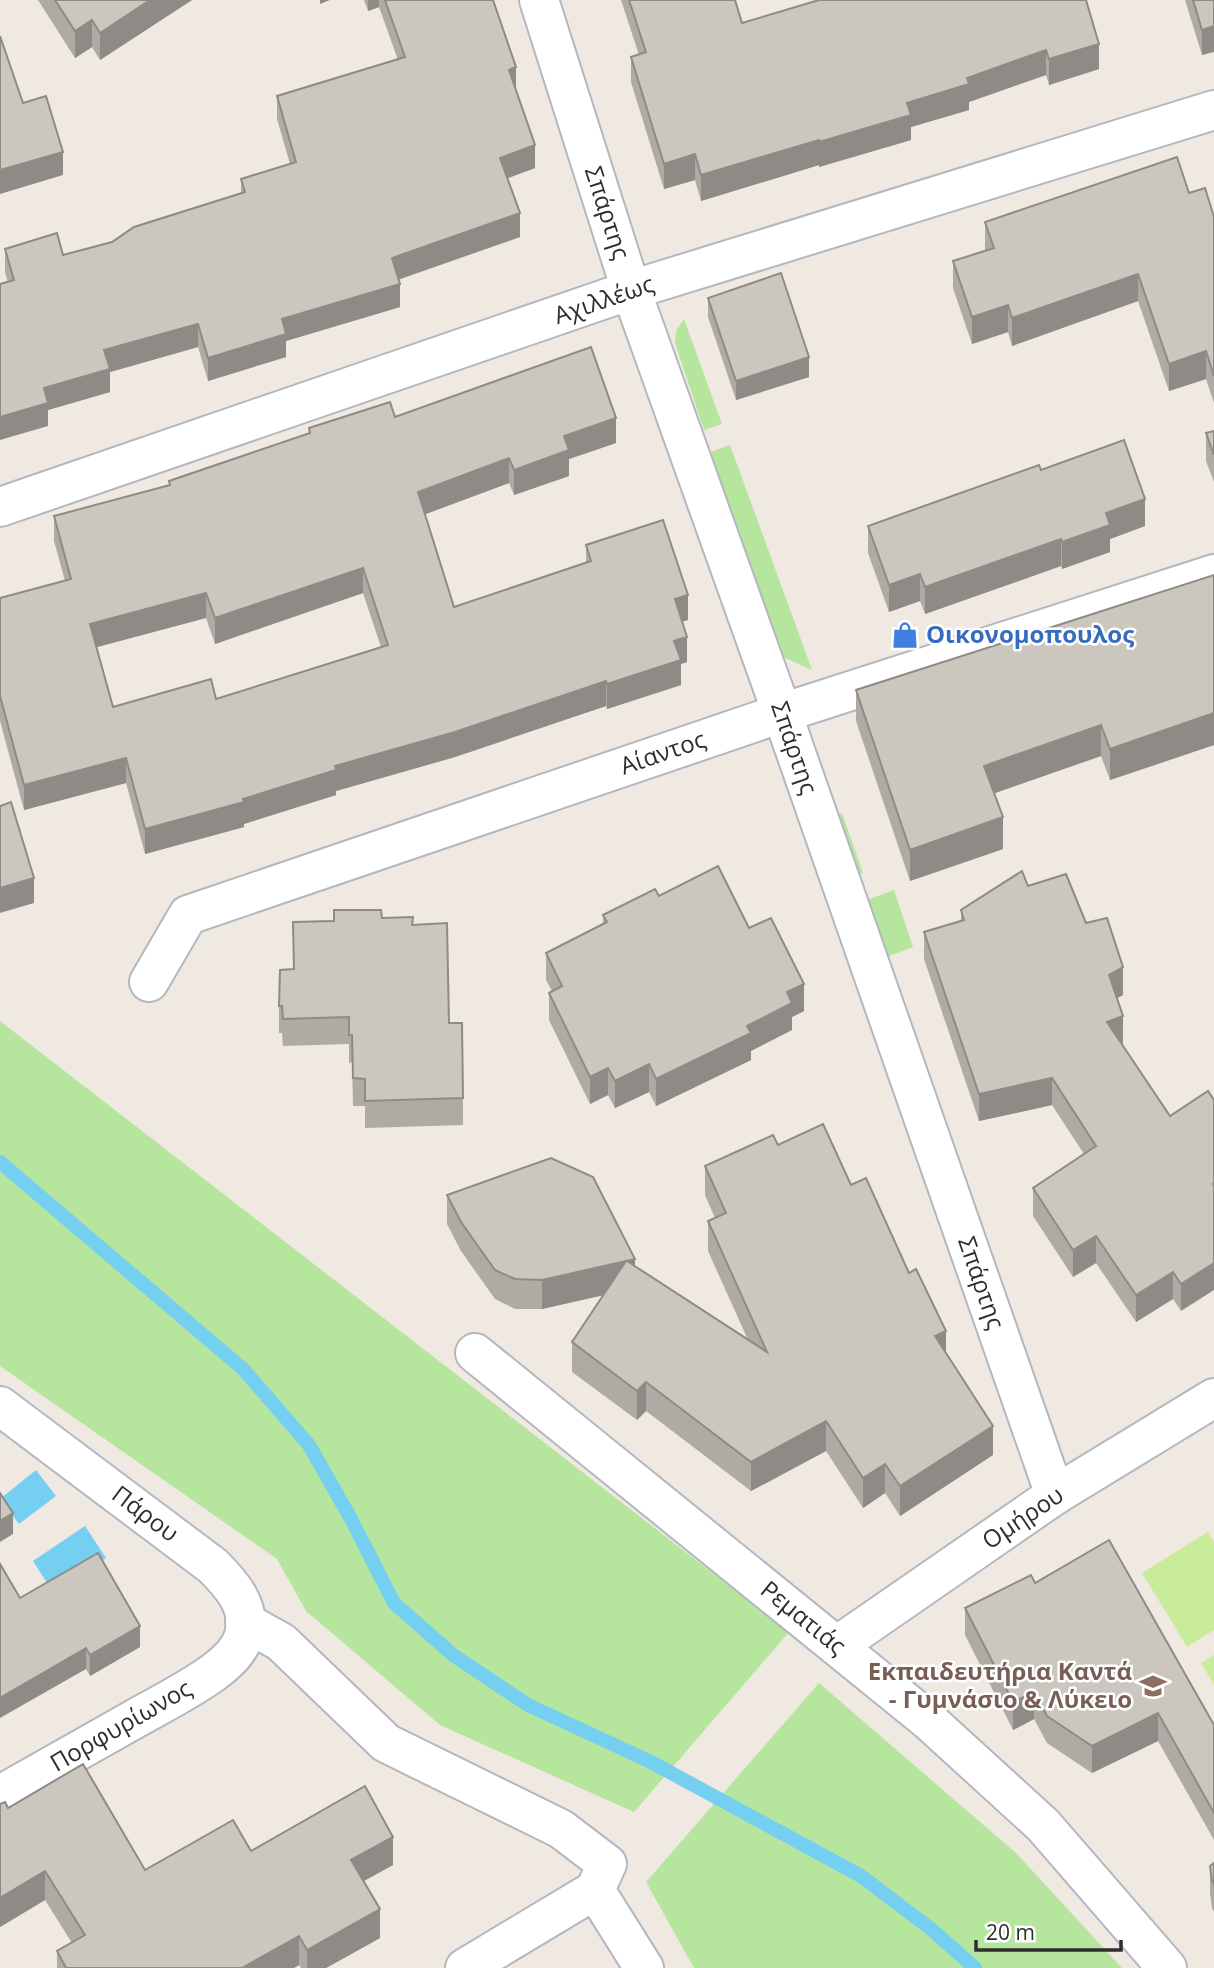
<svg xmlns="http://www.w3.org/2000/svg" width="1214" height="1968" font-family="'Open Sans',sans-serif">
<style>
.green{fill:#b6e59e}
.pitch{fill:#c9ec9a}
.water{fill:#75cff0}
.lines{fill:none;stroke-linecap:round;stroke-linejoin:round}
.stream{stroke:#75cff0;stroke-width:14}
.street-casing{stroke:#b4b7c1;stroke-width:42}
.street{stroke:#fff;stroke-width:38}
.wall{fill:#afaba4;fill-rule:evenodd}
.shaded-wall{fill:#8e8b86}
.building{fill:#cbc7bf;stroke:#8e8b86;stroke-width:2;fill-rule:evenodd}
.labels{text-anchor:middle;stroke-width:5;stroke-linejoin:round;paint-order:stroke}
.street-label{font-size:24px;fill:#2e2e2e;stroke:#fff}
.shop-label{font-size:24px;font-weight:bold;fill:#366cbe;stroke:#fff;text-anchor:start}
.education-label{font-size:24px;font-weight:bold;fill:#785e54;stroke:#fff;text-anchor:end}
</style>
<rect width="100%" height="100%" fill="#efe9e1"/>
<g class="green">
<polygon points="684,319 722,424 704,430 675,343 676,331"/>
<polygon points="730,445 812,670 785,658 775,646 711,452"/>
<polygon points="842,813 863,873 850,877 830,818"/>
<polygon points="894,890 913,947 878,960 859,903"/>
<polygon points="0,1021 789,1632 634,1812 440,1725 306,1611 277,1559 0,1366"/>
<polygon points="819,1683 1016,1853 1122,1968 694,1968 646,1882"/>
</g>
<g class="pitch">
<polygon points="1208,1532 1214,1542 1214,1630 1187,1647 1142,1573"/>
<polygon points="1214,1655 1214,1685 1201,1663"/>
</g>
<g class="water">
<polygon points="36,1470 56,1496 19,1524 0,1499"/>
<polygon points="85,1526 106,1558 53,1592 33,1561"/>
</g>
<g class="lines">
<polyline class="stream" points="0,1162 243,1369 309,1445 350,1517 394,1603 453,1655 528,1705 651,1762 861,1876 931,1929 975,1968"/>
<defs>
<g id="street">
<polyline points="539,0 631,290 782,713 1055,1495"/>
<polyline points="0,507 631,290 1214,110"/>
<polyline points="149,982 188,915 782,713 1214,574"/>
<polyline points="475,1353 929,1721 1043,1825 1167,1968"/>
<path d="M0 1406 213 1566C231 1584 252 1607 244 1635 240 1651 226 1663 214 1672 188 1691 159 1705 131 1721 87 1746 44 1770 0 1795"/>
<polyline points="245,1622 281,1642 386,1743 561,1829 607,1864 595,1890"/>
<polyline points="838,1645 1055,1495 1214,1398"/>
<polyline points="595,1890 644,1968"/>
<polyline points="465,1968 595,1890"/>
</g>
</defs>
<use href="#street" class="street-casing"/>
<use href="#street" class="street"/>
</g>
<g class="wall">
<polygon points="38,0 192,0 100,60 92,47 75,58"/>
<polygon points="364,0 493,0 535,168 508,178 520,237 398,279 400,307 286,341 286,357 208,381 198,347 110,372 110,392 48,410 48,426 5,272 5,249 63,255 112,242 241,194 241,179 290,164 277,119 277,96 398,60 379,7 368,11"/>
<polygon points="621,0 735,0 742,23 1086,0 1099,69 1049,85 1046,75 969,102 969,110 911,127 911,140 819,167 819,165 701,201 695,180 664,189 631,82 631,57 639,55"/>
<polygon points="1185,0 1214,0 1202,55"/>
<polygon points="1189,193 1214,217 1214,403 1206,379 1169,391 1138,301 1012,346 1008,332 972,344 953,288 953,261 985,250 985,222"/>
<polygon points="708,298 809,377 736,400 708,317"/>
<path d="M395 417 616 443 569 459V476L514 495 509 483 425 514 454 607 586 563V545L688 620 682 621 687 662 681 664V685L607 709 606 706 455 757 336 791V795L244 824V827L145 854 126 783 24 810 0 721V598L65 581 54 541V516L169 485V481L309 433V428ZM363 593 381 647 216 699 113 707 96 647 206 618 215 644Z"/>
<polygon points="1214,431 1214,482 1206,461 1206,433"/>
<polygon points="868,526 1145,526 1110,539 1110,552 1062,569 1061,566 925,614 920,601 889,612 868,553"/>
<polygon points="1214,575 1214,745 1110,780 1101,756 994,793 1003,849 910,881 856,721 856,690"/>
<polygon points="1028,886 1086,923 1123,995 1117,998 1123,1043 1122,1044 1170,1116 1208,1091 1181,1311 1173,1299 1136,1322 1096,1263 1073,1277 1033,1216 1033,1188 1084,1154 1052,1105 979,1121 924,959 924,932 961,921 961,910"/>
<polygon points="659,896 749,928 804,1011 792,1017 792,1030 751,1051 751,1060 656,1106 649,1092 615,1108 608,1095 590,1104 549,1020 549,993 552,991 546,980 546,953 603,924 603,915"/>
<polygon points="382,918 413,925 449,1023 463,1098 463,1125 365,1128 365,1106 353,1106 352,1062 349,1063 349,1044 283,1046 282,1033 279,1033 279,1006 293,969 293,922"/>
<polygon points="778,1145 851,1185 946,1353 993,1455 900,1516 885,1493 863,1508 826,1451 751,1491 646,1411 637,1420 572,1372 572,1342 604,1295 542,1309 515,1309 495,1299 461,1251 447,1224 447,1195 635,1266 748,1340 708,1251 708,1221 715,1218 705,1195 705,1166"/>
<polygon points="1035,1583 1214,1725 1214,1840 1158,1741 1092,1773 1047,1743 1034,1719 1013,1730 965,1635 965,1608"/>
<polygon points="20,1598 140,1647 90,1676 86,1669"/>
<polygon points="0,1804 145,1870 251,1851 393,1865 364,1881 380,1938 326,1968 301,1968 299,1965 294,1968 57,1968 57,1951 72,1943 45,1900 0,1927"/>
<polygon points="1214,1863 1214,1912 1212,1908 1210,1893 1210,1866"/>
</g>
<g class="shaded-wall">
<polygon points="150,0 192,0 100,60 100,33"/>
<polygon points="320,0 330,0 320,4"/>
<polygon points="368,0 379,0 379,7 368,11"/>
<polygon points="92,20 92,47 75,58 75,31"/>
<polygon points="1214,26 1214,52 1202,55 1202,30"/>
<polygon points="1099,44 1099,69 1049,85 1049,59"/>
<polygon points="1046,50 1046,75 969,102 969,110 911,127 911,140 819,167 819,142 967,78"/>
<polygon points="516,67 516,91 509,70"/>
<polygon points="819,140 819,165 701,201 701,175"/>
<polygon points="535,145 535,168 500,181 500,158"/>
<polygon points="63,152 63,175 0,194 0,170"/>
<polygon points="695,154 695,180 664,189 664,164"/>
<polygon points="520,213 520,237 392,282 392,258"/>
<polygon points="1138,274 1138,301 1012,346 1012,318"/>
<polygon points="400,284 400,307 286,341 286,357 208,381 208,358 282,319"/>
<polygon points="1008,305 1008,332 972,344 972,317"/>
<polygon points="198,324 198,347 110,372 110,392 48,410 48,426 0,440 0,417 104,350"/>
<polygon points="1206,351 1206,379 1169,391 1169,364"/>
<polygon points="809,357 809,377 736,400 736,381"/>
<polygon points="616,418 616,443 569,459 569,476 514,495 514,470 564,436"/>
<polygon points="509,458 509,483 418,517 418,492"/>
<polygon points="1145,499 1145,526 1110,539 1110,552 1062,569 1062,542 1106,513"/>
<polygon points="1061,539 1061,566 925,614 925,587"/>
<polygon points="363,568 363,593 215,644 215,618"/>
<polygon points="920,574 920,601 889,612 889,585"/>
<polygon points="206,593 206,618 90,649 90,624"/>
<polygon points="688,595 688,620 675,624 675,599"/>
<polygon points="687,637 687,662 681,664 681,685 607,709 607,684 674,641"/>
<polygon points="606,681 606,706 455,757 336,791 336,795 244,824 244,827 145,854 145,829 243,799 335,766"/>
<polygon points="1214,713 1214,745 1110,780 1110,749"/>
<polygon points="1101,725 1101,756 984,797 984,766"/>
<polygon points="126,758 126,783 24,810 24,785"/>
<polygon points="1003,817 1003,849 910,881 910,850"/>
<polygon points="34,878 34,903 0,913 0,888"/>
<polygon points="1123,967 1123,995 1109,1002 1109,975"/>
<polygon points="804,984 804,1011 792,1017 792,1030 751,1051 751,1060 656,1106 656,1079 787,992"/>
<polygon points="1123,1016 1123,1043 1107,1049 1107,1022"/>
<polygon points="649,1064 649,1092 615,1108 615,1081"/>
<polygon points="608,1068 608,1095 590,1104 590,1077"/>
<polygon points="1052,1078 1052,1105 979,1121 979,1094"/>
<polygon points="1096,1236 1096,1263 1073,1277 1073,1250"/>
<polygon points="635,1259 635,1288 627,1261"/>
<polygon points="626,1261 626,1290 542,1309 542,1280"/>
<polygon points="1214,1263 1214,1290 1181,1311 1181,1284"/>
<polygon points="1173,1272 1173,1299 1136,1322 1136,1295"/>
<polygon points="946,1331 946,1360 935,1336"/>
<polygon points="646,1382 646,1411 637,1420 637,1391"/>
<polygon points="826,1421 826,1451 751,1491 751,1462"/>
<polygon points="993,1426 993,1455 900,1516 900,1486"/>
<polygon points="885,1464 885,1493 863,1508 863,1478"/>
<polygon points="13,1513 13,1534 0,1542 0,1521"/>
<polygon points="140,1626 140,1647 90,1676 90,1655"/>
<polygon points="86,1648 86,1669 0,1718 0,1698"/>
<polygon points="1034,1692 1034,1719 1013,1730 1013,1702"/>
<polygon points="1158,1713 1158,1741 1092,1773 1092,1746"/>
<polygon points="393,1837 393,1865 351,1888 351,1860"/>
<polygon points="45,1871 45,1900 0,1927 0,1898"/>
<polygon points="380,1909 380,1938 326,1968 307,1968 307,1950"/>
<polygon points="299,1936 299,1965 294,1968 242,1968"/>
</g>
<g class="building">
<polygon points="55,0 150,0 100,33 92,20 75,31"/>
<polygon points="385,0 493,0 516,67 509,70 535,145 500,158 520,213 392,258 400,284 282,319 286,334 208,358 198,324 104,350 110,369 44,388 48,403 0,417 0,284 14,280 5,249 57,233 63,255 112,242 134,227 245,192 241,179 296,162 277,96 405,57"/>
<polygon points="629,0 735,0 742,23 819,0 1086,0 1099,44 1049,59 1046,50 967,78 969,84 907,103 911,115 819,142 819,140 701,175 695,154 664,164 631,57 646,52"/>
<polygon points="1193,0 1214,0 1214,26 1202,30"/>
<polygon points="0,36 23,103 46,96 63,152 0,170"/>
<polygon points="1177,157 1189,193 1205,188 1214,217 1214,376 1206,351 1169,364 1138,274 1012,318 1008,305 972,317 953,261 994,248 985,222"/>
<polygon points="781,273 809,357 736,381 708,298"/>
<path d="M591 347 616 418 564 436 569 450 514 470 509 458 418 492 454 607 591 561 586 545 663 520 688 595 675 599 687 637 674 641 681 660 607 684 606 681 455 732 335 766 336 770 243 799 244 802 145 829 126 758 24 785 0 696V598L71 579 54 516 170 485 169 481 310 433 309 428 390 402 395 417ZM363 568 388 645 216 699 211 679 113 707 90 624 206 593 215 618Z"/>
<polygon points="1214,431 1214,455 1206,433"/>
<polygon points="1124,440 1145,499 1106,513 1110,525 1062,542 1061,539 925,587 920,574 889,585 868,526 1039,465 1041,470"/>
<polygon points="1214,575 1214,713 1110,749 1101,725 984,766 1003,817 910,850 856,690"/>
<polygon points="11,802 34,878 0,888 0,806"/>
<polygon points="718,866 749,928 771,918 804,984 787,992 792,1003 747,1026 751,1033 656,1079 649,1064 615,1081 608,1068 590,1077 549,993 562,986 546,953 607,922 603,915 655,889 659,896"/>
<polygon points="1022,871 1028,886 1066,874 1086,923 1107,918 1123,967 1109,975 1123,1016 1107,1022 1170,1116 1208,1091 1214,1100 1214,1183 1213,1184 1214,1186 1214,1263 1181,1284 1173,1272 1136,1295 1096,1236 1073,1250 1033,1188 1096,1146 1052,1078 979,1094 924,932 964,920 961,910"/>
<polygon points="334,910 381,910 382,918 413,917 412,925 447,923 449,1023 462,1023 463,1098 365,1101 365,1079 353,1078 352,1035 349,1035 349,1017 283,1019 282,1006 279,1006 280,970 294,969 293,922 334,921"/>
<polygon points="823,1124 851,1185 866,1178 909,1273 916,1269 946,1331 935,1336 993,1426 900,1486 885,1464 863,1478 826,1421 751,1462 646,1382 637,1391 572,1342 626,1261 542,1280 515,1279 495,1270 461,1222 447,1195 551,1158 593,1177 635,1259 627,1261 767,1352 708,1221 726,1213 705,1166 773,1135 778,1145"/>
<polygon points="0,1493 13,1513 0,1521"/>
<polygon points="1109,1540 1214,1725 1214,1813 1158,1713 1092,1746 1047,1716 1034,1692 1013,1702 965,1608 1031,1575 1035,1583"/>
<polygon points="98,1553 140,1626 90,1655 86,1648 0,1698 0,1564 20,1598"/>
<polygon points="83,1764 145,1870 233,1820 251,1851 365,1786 393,1837 351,1860 380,1909 307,1950 299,1936 242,1968 66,1968 57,1951 85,1935 45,1871 0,1898 0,1804 5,1802 8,1808"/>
<polygon points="1214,1863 1214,1884 1212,1881 1210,1866"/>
</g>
<defs>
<symbol id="shop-bare" viewBox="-9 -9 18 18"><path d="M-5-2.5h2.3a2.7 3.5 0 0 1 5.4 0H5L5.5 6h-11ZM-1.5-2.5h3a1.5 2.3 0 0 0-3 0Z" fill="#3f7fe0" stroke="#fff" stroke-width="2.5" paint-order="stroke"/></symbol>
<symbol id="school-bare" viewBox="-9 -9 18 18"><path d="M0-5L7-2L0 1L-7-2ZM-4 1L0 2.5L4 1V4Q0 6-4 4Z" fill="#8d6e63" stroke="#fff" stroke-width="2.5" paint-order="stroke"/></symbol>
</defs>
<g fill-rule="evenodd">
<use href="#shop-bare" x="886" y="616" width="38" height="38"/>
<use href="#school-bare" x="1134" y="1667" width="38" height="38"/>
</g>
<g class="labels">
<g class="street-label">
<text transform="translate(607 213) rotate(72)" y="8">Σπάρτης</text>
<text transform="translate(604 300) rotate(-19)" y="8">Αχιλλέως</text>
<text transform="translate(794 748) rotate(71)" y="8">Σπάρτης</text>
<text transform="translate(663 753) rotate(-19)" y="8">Αίαντος</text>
<text transform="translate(981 1283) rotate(71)" y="8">Σπάρτης</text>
<text transform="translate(145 1514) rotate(37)" y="8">Πάρου</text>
<text transform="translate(1023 1518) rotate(-34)" y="8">Ομήρου</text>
<text transform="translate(803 1618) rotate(39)" y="8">Ρεματιάς</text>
<text transform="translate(121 1726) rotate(-30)" y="8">Πορφυρίωνος</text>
</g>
<g class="shop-label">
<text x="926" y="643">Οικονομοπουλος</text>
</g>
<g class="education-label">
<text x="1132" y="1680">Εκπαιδευτήρια Καντά<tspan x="1132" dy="28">- Γυμνάσιο &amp; Λύκειο</tspan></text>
</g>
</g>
<path d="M976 1940v10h145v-10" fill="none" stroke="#2e2e2e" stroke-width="3.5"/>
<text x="986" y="1940" font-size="21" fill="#2e2e2e" stroke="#ffffff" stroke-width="5" paint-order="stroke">20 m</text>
</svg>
